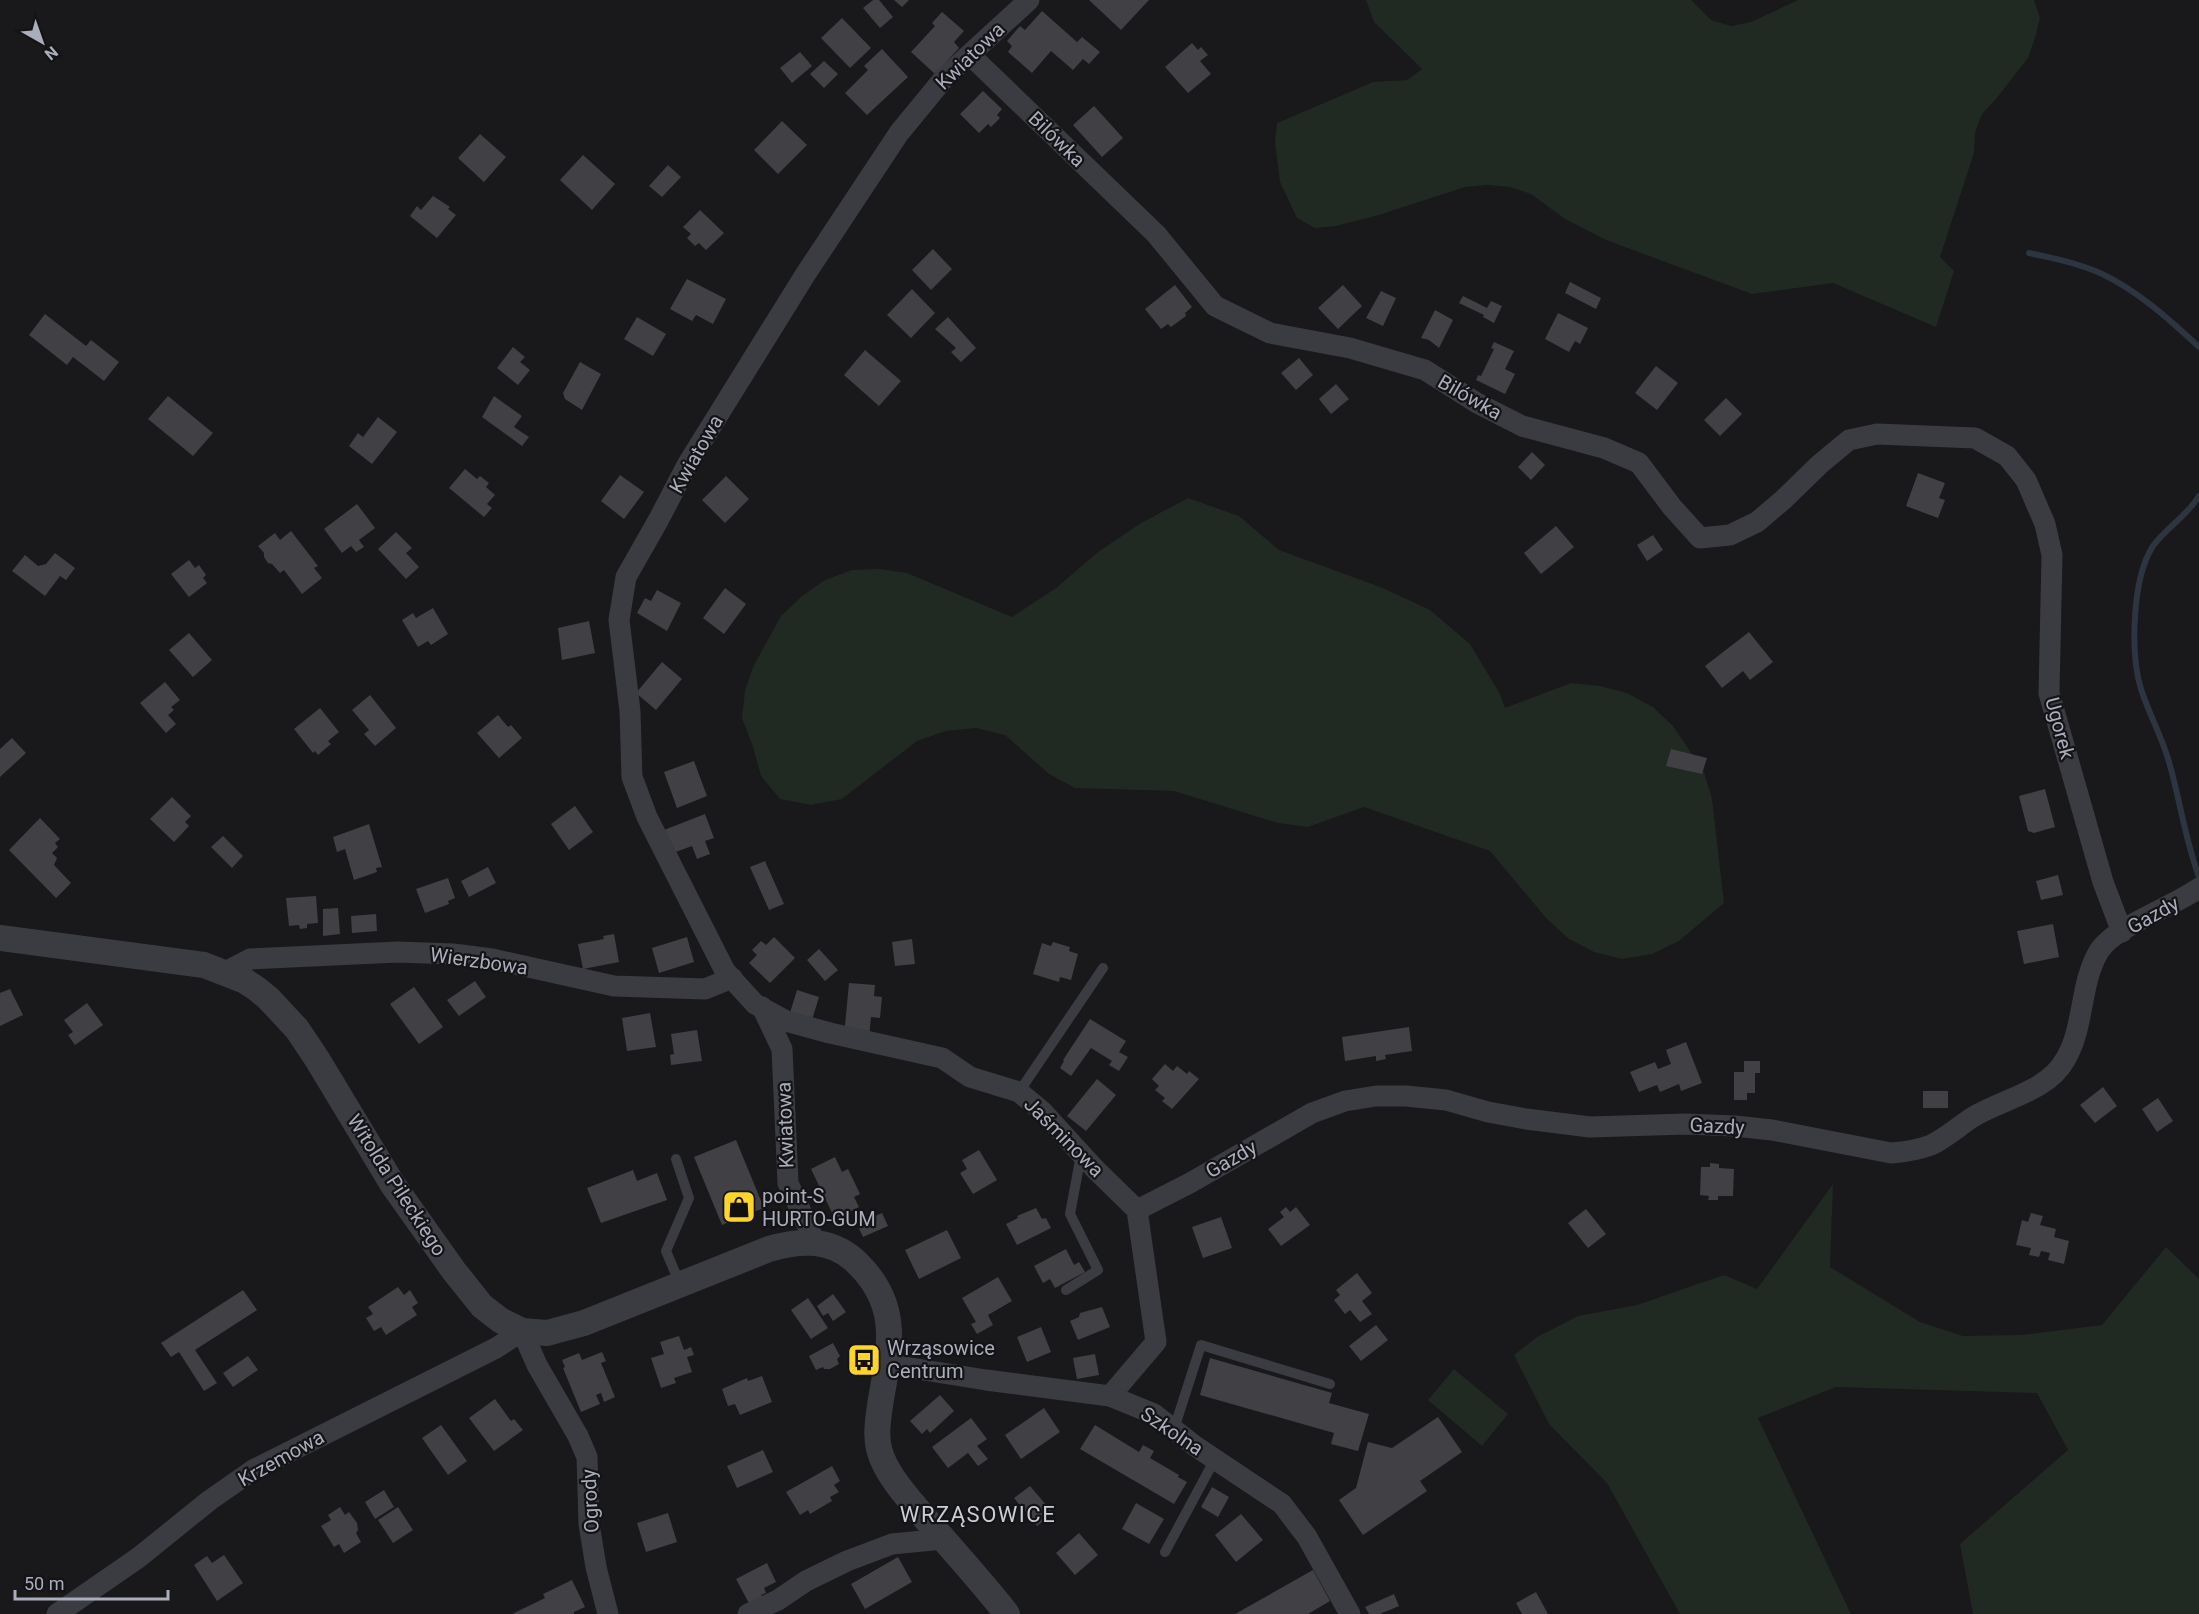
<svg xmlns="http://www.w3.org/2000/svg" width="2199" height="1614" font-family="Roboto,sans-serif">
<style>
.green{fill:#202922}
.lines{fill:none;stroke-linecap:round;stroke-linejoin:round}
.stream{stroke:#2d3540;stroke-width:6}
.building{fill:#404045}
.service{stroke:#3b3b42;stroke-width:10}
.minor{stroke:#3b3b42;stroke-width:21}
.tertiary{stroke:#3b3b42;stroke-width:26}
.labels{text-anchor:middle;stroke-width:4.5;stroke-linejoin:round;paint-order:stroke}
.street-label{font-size:20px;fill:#aaadbb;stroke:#141316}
.poi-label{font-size:20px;fill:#aaadbb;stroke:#141316;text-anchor:start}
.quarter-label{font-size:22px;letter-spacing:1.5px;fill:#cbcdd7;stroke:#141316}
</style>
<rect width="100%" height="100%" fill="#19181b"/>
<g class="green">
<polygon points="1366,0 1691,0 1711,20 1731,26 1751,22 1798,0 2034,0 2040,18 2035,38 2028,58 1996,99 1982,114 1975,133 1974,153 1940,257 1954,271 1936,327 1833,283 1752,294 1606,240 1565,219 1531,194 1510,187 1488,185 1465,187 1379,215 1336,226 1315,228 1297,218 1280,182 1275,142 1277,123 1373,82 1407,80 1422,69 1374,22"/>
<polygon points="1188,498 1239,516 1279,550 1383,588 1430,610 1470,644 1500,694 1505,708 1571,683 1600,686 1627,693 1653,707 1673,726 1704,772 1712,799 1724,903 1679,941 1652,954 1622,959 1594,952 1569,939 1547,919 1490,851 1364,807 1308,827 1278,823 1174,791 1075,788 1049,774 1005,735 976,728 946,731 917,741 842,799 811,805 780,799 761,776 753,747 742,718 745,690 754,665 781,616 802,596 825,580 852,570 880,569 907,573 1012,617 1056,588 1098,552 1141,523"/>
<polygon points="1833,1184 1830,1267 1920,1322 1963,1336 2022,1335 2102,1325 2166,1247 2199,1279 2199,1614 1973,1614 1960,1544 2068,1450 2037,1393 1836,1387 1758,1418 1851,1614 1680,1614 1607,1483 1549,1424 1514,1355 1537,1337 1578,1316 1637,1305 1724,1275 1757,1289"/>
<polygon points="1454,1369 1508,1414 1482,1446 1428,1400"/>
</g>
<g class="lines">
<g class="stream">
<path d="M2029 253C2053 258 2077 263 2100 273 2137 290 2169 319 2199 347"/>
<path d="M2199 877C2185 839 2180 800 2169 762 2162 737 2149 714 2141 689 2130 654 2132 578 2153 546 2166 528 2187 516 2199 496"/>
</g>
</g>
<g class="building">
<polygon points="873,0 879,0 893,17 880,28 863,8"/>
<polygon points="894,0 909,0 902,7"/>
<polygon points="1089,0 1149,0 1121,30"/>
<polygon points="1042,11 1077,42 1082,37 1100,52 1089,64 1083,59 1073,70 1051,51 1032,73 1008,52 1012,46 1007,41 1020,26 1025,30"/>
<polygon points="942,12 964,31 954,42 959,48 935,74 911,52 935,26 932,23"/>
<polygon points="842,18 871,48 850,68 821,38"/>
<polygon points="1192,43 1198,50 1201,47 1208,55 1200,61 1211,74 1188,93 1165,67"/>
<polygon points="882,49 908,77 867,115 845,93 868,70 864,66"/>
<polygon points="800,52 812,66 792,83 780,68"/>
<polygon points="824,61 838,74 824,88 810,74"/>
<polygon points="983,91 1002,109 997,115 1000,118 991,127 988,124 979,133 960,114"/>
<polygon points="1094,106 1123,138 1102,157 1073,125"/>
<polygon points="782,121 807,145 778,174 754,150"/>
<polygon points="480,134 506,157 484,182 458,158"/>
<polygon points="583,155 615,184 592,210 560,180"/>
<polygon points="668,165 681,177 662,197 649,186"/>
<polygon points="433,196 450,207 448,209 456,215 437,238 410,216 417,206 421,210"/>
<polygon points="700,210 724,233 706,250 699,243 695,246 687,238 691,234 683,227"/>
<polygon points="933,249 952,269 931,290 912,270"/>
<polygon points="687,279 726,299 713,324 696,315 692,321 670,309"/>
<polygon points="1570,282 1601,298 1596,309 1565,293"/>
<polygon points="1175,285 1192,307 1185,313 1186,316 1171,327 1168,324 1161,329 1145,309"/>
<polygon points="1343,285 1362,306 1338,329 1318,308"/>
<polygon points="912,289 935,313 911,338 887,315"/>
<polygon points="1381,291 1396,298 1383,326 1366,318"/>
<polygon points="1463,296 1487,308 1491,301 1502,306 1494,323 1483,317 1484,315 1459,303"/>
<polygon points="1435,310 1453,320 1439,348 1429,340 1421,338"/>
<polygon points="1558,313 1588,328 1580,344 1575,341 1569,352 1545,339"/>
<polygon points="45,314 86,346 91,340 119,362 104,381 73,357 67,365 29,335"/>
<polygon points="637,317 666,334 653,356 624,339"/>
<polygon points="948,317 976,348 961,362 951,352 956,348 935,329"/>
<polygon points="1494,342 1514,351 1505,369 1515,374 1505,394 1476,380 1478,375 1481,376 1494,349 1491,348"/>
<polygon points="513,347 525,357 520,362 530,370 518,385 497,368"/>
<polygon points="865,350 901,381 879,406 844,375"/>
<polygon points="1299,358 1313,375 1296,390 1281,373"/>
<polygon points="580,362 601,374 582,410 565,399 563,393"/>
<polygon points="1656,366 1678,383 1657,410 1635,393"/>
<polygon points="1336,384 1349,399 1331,414 1319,399"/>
<polygon points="168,396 213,433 193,456 148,419"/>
<polygon points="494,396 522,416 514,427 529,437 522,446 482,417"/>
<polygon points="1726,398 1742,414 1720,436 1704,420"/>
<polygon points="378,417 397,432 372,464 349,446 358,433 363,437"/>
<polygon points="1532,452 1545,465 1531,480 1518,467"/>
<polygon points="465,469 477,479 480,476 489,483 486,487 495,495 487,504 492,508 484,517 449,488"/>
<polygon points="1918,473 1945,483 1939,498 1945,500 1938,518 1906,506"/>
<polygon points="620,475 644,492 624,519 601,501"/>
<polygon points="726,476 749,499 725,523 702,500"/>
<polygon points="357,504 375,528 359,540 364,547 356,552 351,546 342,553 324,529"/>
<polygon points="1556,526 1574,547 1541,574 1524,553"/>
<polygon points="291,531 318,566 314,568 322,578 302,594 284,570 280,573 272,564 268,563 264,557 264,553 258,546 275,533 280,540"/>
<polygon points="396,532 412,548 406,553 419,567 406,579 378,549"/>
<polygon points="1653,535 1663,550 1647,561 1637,545"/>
<polygon points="55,553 75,568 66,580 60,576 45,596 12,571 25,555 38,566 46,564"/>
<polygon points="189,560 195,568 199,565 206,575 203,578 207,583 189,597 171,574"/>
<polygon points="725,588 746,604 724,634 703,618"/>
<polygon points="657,590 681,603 667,631 637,613 645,598 651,601"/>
<polygon points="433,608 448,634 431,645 428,641 418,647 402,620 413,613 416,618"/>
<polygon points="589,621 595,653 562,660 558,628"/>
<polygon points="1749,632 1773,662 1750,680 1743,671 1722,688 1705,666"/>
<polygon points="189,633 212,660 193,677 169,650"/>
<polygon points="662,662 682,679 656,710 636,693"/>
<polygon points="165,682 180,700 171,707 174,710 168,715 176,724 166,733 140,703"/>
<polygon points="370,695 396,728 375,746 364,734 369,730 352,710"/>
<polygon points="320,708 339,732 328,741 331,744 318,755 315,751 313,753 294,729"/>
<polygon points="498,715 508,727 511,725 522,738 499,758 477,733"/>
<polygon points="12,738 26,753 0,777 0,749"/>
<polygon points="1671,749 1707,758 1702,774 1666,766"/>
<polygon points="694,761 707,796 677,808 664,772"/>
<polygon points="2045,789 2055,827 2034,833 2028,831 2019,796"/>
<polygon points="172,797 191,816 185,822 189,826 174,842 150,819"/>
<polygon points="575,806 593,832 569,850 551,824"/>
<polygon points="705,814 714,838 705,841 710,854 697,859 692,846 673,853 664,830"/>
<polygon points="40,818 60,839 55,843 58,847 52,853 57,858 54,865 71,883 56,898 9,850"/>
<polygon points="369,824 382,867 376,868 377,872 354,880 345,849 337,852 333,837"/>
<polygon points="223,836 243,856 232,868 211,847"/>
<polygon points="765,861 784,904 769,910 750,867"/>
<polygon points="488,867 496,883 469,897 461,881"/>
<polygon points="2058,875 2063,895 2041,900 2036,881"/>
<polygon points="448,878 455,898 448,901 449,904 425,913 416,889"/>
<polygon points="316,896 318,923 307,924 307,928 300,929 299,925 289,926 286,898"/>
<polygon points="338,908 340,934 323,936 323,909"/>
<polygon points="376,914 377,931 352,933 351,916"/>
<polygon points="2053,924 2059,957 2024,964 2017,931"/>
<polygon points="614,934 619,962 583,969 578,944 604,939 603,936"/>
<polygon points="687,937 694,962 659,973 652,948"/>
<polygon points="774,937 795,958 770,983 749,963 757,955 752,950 761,941 766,945"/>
<polygon points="912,939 915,964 895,966 892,942"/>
<polygon points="1053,942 1070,947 1069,951 1078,954 1071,980 1060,977 1059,982 1033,974 1042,943 1051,946"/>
<polygon points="819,949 838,970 825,981 807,960"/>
<polygon points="475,981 486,997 459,1016 447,1000"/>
<polygon points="849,983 875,985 874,996 882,997 880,1018 871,1017 869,1038 844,1036"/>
<polygon points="414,987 443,1027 419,1044 390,1004"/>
<polygon points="10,989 23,1015 0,1026 0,993"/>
<polygon points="797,990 819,997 811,1023 789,1016"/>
<polygon points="87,1003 103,1025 75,1045 68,1035 73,1032 64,1020"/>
<polygon points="650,1013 656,1047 627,1051 622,1018"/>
<polygon points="1090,1019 1126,1041 1119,1052 1128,1057 1119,1071 1109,1065 1112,1061 1091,1048 1071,1076 1060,1068 1064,1061 1063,1060"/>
<polygon points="1409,1027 1412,1051 1385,1055 1386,1059 1376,1061 1376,1056 1345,1061 1342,1037"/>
<polygon points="697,1030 702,1061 671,1065 670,1055 674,1054 671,1034"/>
<polygon points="1686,1042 1702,1083 1681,1091 1679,1084 1660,1092 1657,1085 1639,1092 1630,1072 1655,1062 1658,1069 1671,1064 1666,1050"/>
<polygon points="1744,1061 1760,1061 1760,1073 1755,1073 1755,1093 1747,1093 1747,1100 1734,1100 1734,1072 1744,1072"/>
<polygon points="1165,1064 1173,1071 1177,1066 1187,1074 1189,1071 1199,1079 1172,1109 1162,1101 1165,1098 1155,1090 1159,1086 1152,1079"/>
<polygon points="1097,1079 1116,1095 1086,1131 1067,1116"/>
<polygon points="2103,1087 2117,1106 2095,1123 2080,1105"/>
<rect x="1923" y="1091" width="25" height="17"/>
<polygon points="2158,1098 2173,1121 2157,1132 2142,1109"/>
<polygon points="736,1140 764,1208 722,1225 694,1157"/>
<polygon points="979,1150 997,1180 973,1194 960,1173 967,1169 962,1160"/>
<polygon points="835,1157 842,1172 848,1169 860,1194 854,1197 859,1207 835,1219 811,1169"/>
<polygon points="1710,1163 1719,1164 1719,1168 1734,1169 1733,1196 1718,1196 1718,1200 1708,1200 1709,1196 1700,1195 1701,1167 1710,1167"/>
<polygon points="633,1170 637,1181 657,1173 667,1200 601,1223 587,1188"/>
<polygon points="1286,1207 1290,1212 1296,1207 1310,1225 1281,1246 1268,1229 1284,1217 1280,1212"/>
<polygon points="1036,1208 1042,1219 1046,1218 1051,1228 1017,1245 1006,1224 1018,1218 1017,1216"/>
<polygon points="1586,1209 1606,1234 1588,1248 1568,1223"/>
<polygon points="882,1213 888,1226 863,1237 857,1224"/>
<polygon points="2031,1213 2043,1216 2040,1225 2056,1229 2054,1237 2069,1241 2064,1264 2048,1260 2050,1253 2041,1251 2039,1257 2029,1255 2031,1248 2016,1245 2022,1220 2028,1222"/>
<polygon points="1221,1217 1232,1248 1203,1258 1192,1227"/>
<polygon points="947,1230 961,1258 919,1279 905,1250"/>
<polygon points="1066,1249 1074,1265 1079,1262 1085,1272 1055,1288 1050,1279 1043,1283 1034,1266"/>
<polygon points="1357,1273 1372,1293 1362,1301 1372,1314 1360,1322 1350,1310 1345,1314 1334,1300 1340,1295 1336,1290"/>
<polygon points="998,1277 1012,1301 988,1315 993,1325 977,1334 971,1324 976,1322 962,1298"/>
<polygon points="398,1287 404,1295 410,1290 418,1303 412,1307 417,1315 386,1335 381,1327 374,1331 366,1318 373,1314 368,1307"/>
<polygon points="243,1290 257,1310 195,1350 217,1383 204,1391 179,1352 171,1357 161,1343"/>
<polygon points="833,1294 846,1312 833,1321 828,1313 823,1316 817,1306"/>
<polygon points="808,1298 828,1328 811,1339 791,1310"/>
<polygon points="1102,1307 1110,1327 1078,1340 1070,1321 1079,1317 1080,1313"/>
<polygon points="1376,1325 1388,1340 1361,1361 1349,1346"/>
<polygon points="1041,1327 1051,1352 1027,1362 1017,1337"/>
<polygon points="679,1336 684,1350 691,1347 694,1355 687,1357 692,1372 674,1378 676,1383 661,1388 651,1358 664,1354 660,1342"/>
<polygon points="833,1343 840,1356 837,1359 839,1364 830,1369 824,1369 823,1367 816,1370 809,1356"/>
<polygon points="602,1352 606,1361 601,1363 615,1397 604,1402 601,1393 596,1395 600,1404 581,1412 563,1368 565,1367 562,1360 579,1353 582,1360"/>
<polygon points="1095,1354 1099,1375 1077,1379 1073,1358"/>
<polygon points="248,1356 258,1370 233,1387 223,1373"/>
<polygon points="1210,1358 1332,1393 1329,1403 1369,1414 1358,1451 1331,1444 1334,1433 1200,1395"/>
<polygon points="762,1376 772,1402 740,1415 735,1404 728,1406 722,1389 747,1378 748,1381"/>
<polygon points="940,1395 954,1411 930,1433 927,1429 922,1434 910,1421"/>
<polygon points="495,1399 511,1421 514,1419 523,1430 494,1451 469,1418"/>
<polygon points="1044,1408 1060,1432 1021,1459 1005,1435"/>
<polygon points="1438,1417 1462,1452 1420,1481 1427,1491 1363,1535 1339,1500 1356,1488 1368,1442 1392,1448"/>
<polygon points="971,1418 987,1439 977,1446 988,1459 978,1466 968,1453 948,1468 932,1447"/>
<polygon points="441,1425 467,1461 448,1475 422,1438"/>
<polygon points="1095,1425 1139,1452 1143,1445 1154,1451 1150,1458 1179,1475 1178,1477 1187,1482 1174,1504 1080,1449"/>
<polygon points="763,1450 773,1472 737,1488 727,1466"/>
<polygon points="832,1466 840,1481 834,1485 839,1492 830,1497 832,1501 810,1514 808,1510 800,1515 786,1492"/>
<polygon points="1030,1486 1053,1513 1037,1526 1014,1498"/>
<polygon points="1212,1487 1229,1497 1218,1517 1201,1507"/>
<polygon points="384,1490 394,1507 375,1519 365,1502"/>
<polygon points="1136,1503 1164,1519 1149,1544 1122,1529"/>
<polygon points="340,1507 345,1515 349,1512 357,1523 358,1530 356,1533 361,1542 344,1553 339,1544 334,1547 321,1526 331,1520 328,1515"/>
<polygon points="398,1507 413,1530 393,1543 378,1520"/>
<polygon points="668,1513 677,1542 646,1552 637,1523"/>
<polygon points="1241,1514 1263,1540 1236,1562 1215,1535"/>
<polygon points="1079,1533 1098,1555 1075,1575 1056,1553"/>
<polygon points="224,1555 243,1583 217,1601 194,1565 207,1556 212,1563"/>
<polygon points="898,1557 912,1582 865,1609 851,1584"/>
<polygon points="767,1563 776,1582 764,1588 766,1593 761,1595 764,1600 751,1607 736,1579"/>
<polygon points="1313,1570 1330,1601 1308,1614 1235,1614"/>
<polygon points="572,1580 585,1607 574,1612 574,1614 512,1614 545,1598 543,1594"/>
<polygon points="1536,1592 1548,1614 1522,1614 1516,1603"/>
<polygon points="1394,1594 1399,1606 1380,1614 1369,1614 1365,1607"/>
</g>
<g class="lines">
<g class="service">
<polyline points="1019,1092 1103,968"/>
<polyline points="676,1159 689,1198 666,1251 680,1284"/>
<polyline points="1066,1290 1098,1270 1070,1214 1081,1155"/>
<polyline points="1174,1429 1201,1345 1330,1384"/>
<polyline points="1165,1552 1215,1459"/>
</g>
<g class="minor">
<polyline points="1029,0 945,77 899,133 805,275 687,465 659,519 626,577 619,620 630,711 632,777 647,817 725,971 755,1004 786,1021 830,1033 942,1058 970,1077 1019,1092 1042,1111 1095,1169 1137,1210 1156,1342 1110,1396"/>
<polyline points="970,55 1156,234 1215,306 1270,333 1350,348 1425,370 1477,403 1522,426 1604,448 1639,463 1672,507 1700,538 1730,535 1757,522 1783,500 1820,464 1849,440 1877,434 1975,438 2007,456 2026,480 2045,524 2052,555 2049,693 2103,882 2122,932"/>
<polyline points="225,972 250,959 398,952 453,954 492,959 614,986 705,989 732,978"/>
<polyline points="762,1007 782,1049 788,1183 815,1242"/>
<path d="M1137 1210 1190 1183 1312 1113 1345 1101 1376 1096H1406L1446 1100 1488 1112 1526 1119 1590 1127 1686 1124 1735 1126 1772 1130 1891 1153C1904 1152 1918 1150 1931 1145 1946 1138 1959 1126 1973 1117 2002 1099 2047 1092 2065 1060 2085 1027 2079 985 2099 951 2115 926 2173 907 2199 888"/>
<polyline points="886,1364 986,1380 1110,1396 1154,1414 1195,1446 1282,1504 1307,1537 1350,1614"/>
<polyline points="57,1614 138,1558 210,1500 253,1470 496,1348 522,1331 537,1365 578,1436 587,1457 589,1524 596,1567 608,1614"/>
<polyline points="748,1614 778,1600 806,1581 847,1561 892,1544 943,1539"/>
</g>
<path class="tertiary" d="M0 938 204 965 245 981 257 989 268 998 297 1029 317 1059 393 1185 454 1271 482 1306 500 1320 522 1331 547 1333 584 1323 769 1249C799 1240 829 1238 854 1260 900 1302 891 1344 881 1399 878 1419 874 1439 882 1458 891 1480 909 1499 924 1517 952 1549 981 1581 1007 1614"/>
</g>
<defs>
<symbol id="shop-square" viewBox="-11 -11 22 22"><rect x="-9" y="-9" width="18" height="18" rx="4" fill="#ffd52c" stroke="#141316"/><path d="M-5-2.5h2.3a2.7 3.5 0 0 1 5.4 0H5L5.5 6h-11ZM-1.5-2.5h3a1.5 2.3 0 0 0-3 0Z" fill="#111"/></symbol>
<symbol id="bus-square" viewBox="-11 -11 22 22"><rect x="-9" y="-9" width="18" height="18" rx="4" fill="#ffd52c" stroke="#141316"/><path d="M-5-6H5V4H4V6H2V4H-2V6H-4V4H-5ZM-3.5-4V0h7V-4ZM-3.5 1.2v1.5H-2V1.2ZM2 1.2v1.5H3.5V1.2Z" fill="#111"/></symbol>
</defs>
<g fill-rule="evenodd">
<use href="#shop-square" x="720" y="1188" width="38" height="38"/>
<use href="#bus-square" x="845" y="1341" width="38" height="38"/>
</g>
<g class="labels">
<g class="street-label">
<text transform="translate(970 56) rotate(-44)" y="7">Kwiatowa</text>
<text transform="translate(1057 139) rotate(44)" y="7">Bilówka</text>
<text transform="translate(1470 397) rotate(30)" y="7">Bilówka</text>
<text transform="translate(696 454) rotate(-60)" y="7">Kwiatowa</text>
<text transform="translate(2060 728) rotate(75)" y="7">Ugorek</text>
<text transform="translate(2153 915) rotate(-29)" y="7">Gazdy</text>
<text transform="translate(479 961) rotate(8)" y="7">Wierzbowa</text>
<text transform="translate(785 1125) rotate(-92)" y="7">Kwiatowa</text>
<text transform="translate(1717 1126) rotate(3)" y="7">Gazdy</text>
<text transform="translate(1064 1137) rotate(45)" y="7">Jaśminowa</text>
<text transform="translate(1231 1159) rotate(-30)" y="7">Gazdy</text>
<text transform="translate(397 1185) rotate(57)" y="7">Witolda Pileckiego</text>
<text transform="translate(1172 1431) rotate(34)" y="7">Szkolna</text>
<text transform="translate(281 1458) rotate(-29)" y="7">Krzemowa</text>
<text transform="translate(590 1501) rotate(-93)" y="7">Ogrody</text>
</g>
<g class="poi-label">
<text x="762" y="1203">point-S<tspan x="762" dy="23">HURTO-GUM</tspan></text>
<text x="887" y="1355">Wrząsowice<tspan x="887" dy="23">Centrum</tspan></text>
</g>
<g class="quarter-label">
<text x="978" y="1522">WRZĄSOWICE</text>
</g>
</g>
<g transform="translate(42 42) rotate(140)" stroke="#141316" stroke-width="4.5" paint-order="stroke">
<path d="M0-4.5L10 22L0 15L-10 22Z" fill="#aaadbb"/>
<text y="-9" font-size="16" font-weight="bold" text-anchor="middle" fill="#aaadbb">N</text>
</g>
<path d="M15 1590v9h153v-9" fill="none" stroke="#aaadbb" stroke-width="3"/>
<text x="24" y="1590" font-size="18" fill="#aaadbb" stroke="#141316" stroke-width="4.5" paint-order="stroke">50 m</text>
</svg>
